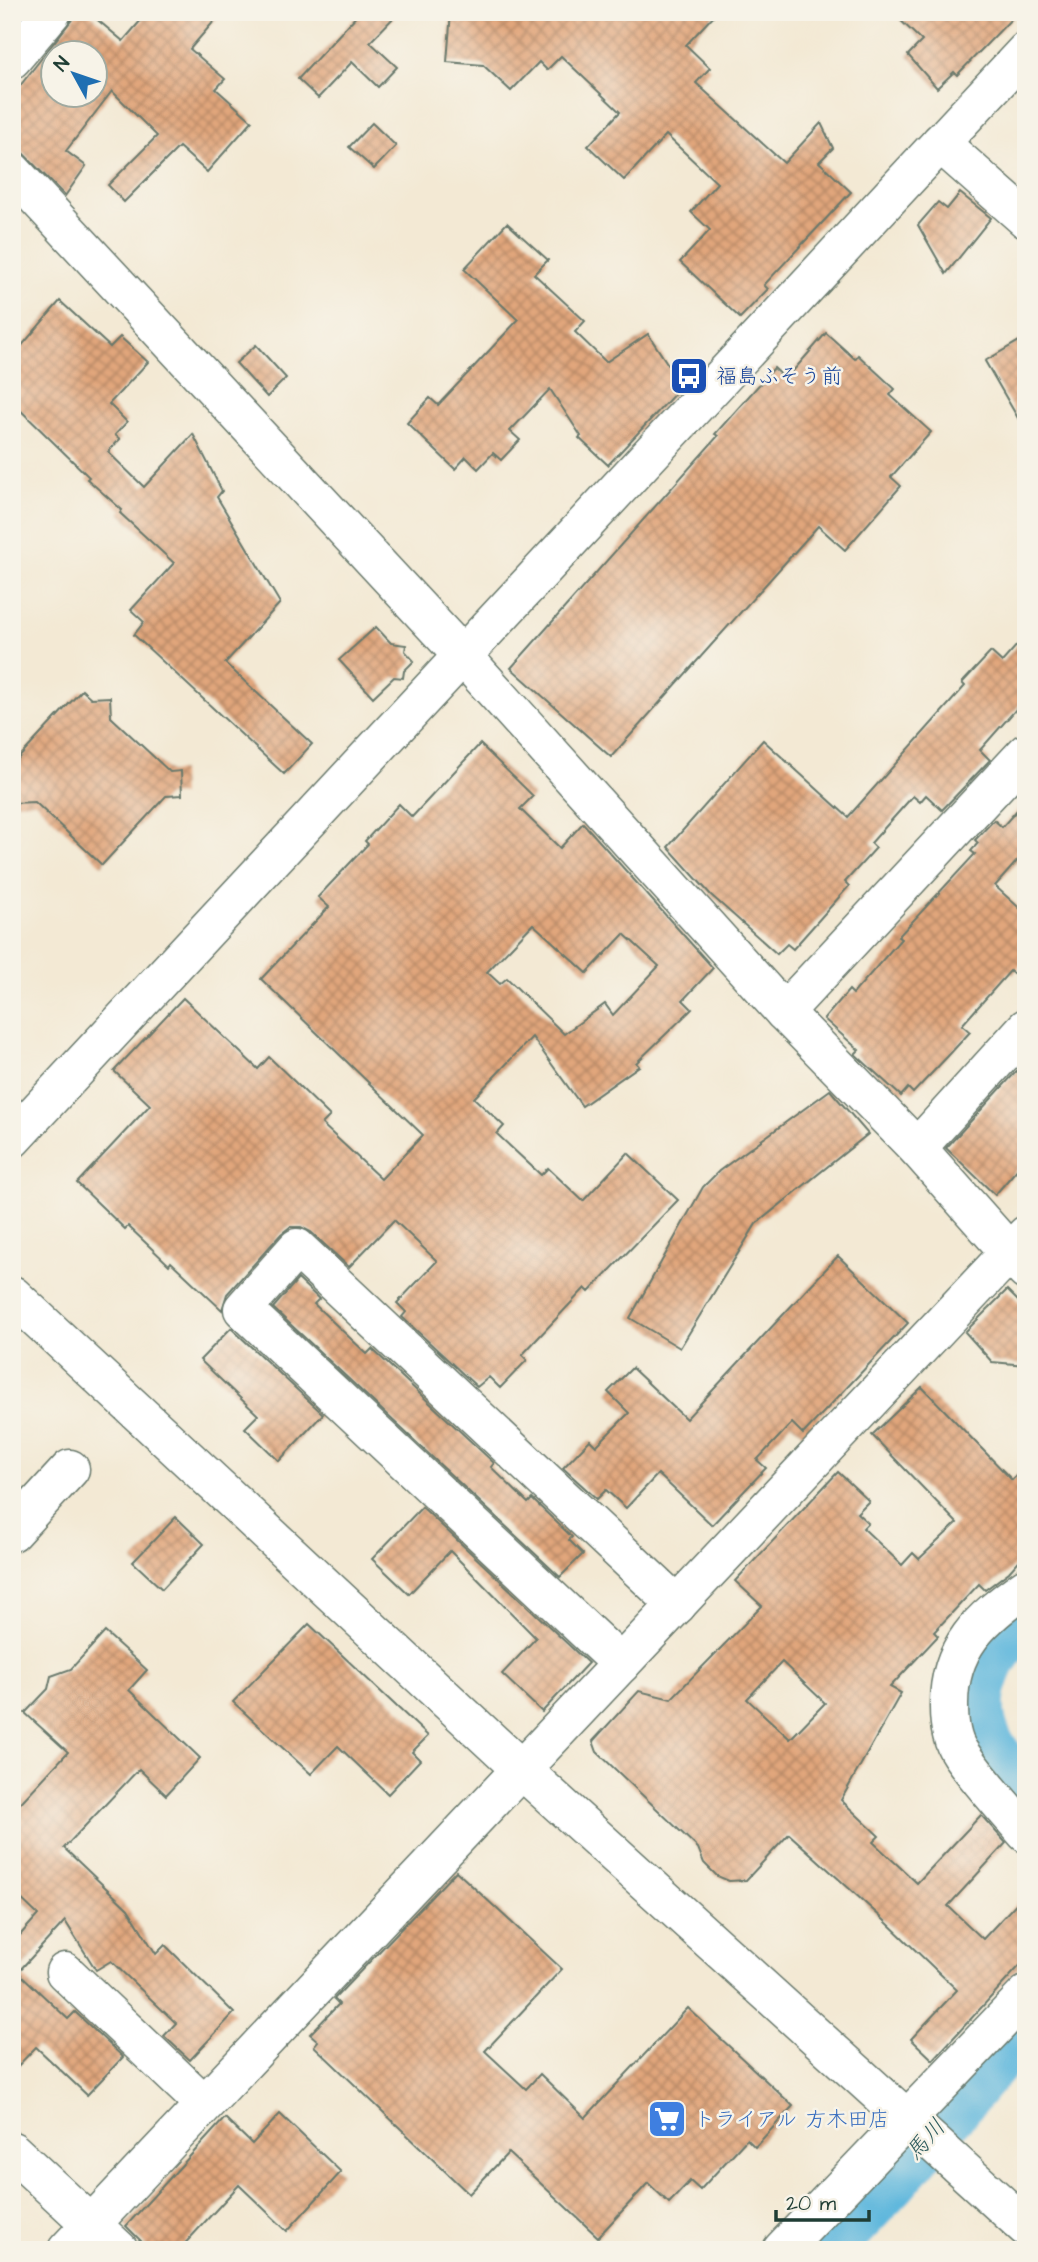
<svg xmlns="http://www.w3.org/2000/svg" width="1038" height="2262" font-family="'Architects Daughter','Klee One',sans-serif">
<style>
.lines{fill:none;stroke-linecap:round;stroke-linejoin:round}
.river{stroke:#60b8dd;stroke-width:56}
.building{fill:url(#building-cross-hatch);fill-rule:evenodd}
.minor-casing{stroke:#69796c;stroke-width:41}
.minor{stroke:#fff;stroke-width:38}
.labels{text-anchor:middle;stroke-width:5;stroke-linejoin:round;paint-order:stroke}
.transit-label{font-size:21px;fill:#164399;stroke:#f7f3e8;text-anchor:start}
.shop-label{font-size:21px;fill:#366cbe;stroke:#f7f3e8;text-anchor:start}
.water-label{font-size:23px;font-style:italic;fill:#2f5c5e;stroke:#f7f3e8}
</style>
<defs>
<pattern id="building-cross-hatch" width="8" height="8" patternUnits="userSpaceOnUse" patternTransform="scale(1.75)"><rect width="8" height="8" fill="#e1a67b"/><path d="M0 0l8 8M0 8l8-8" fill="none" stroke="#b68866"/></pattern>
</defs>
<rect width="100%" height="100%" fill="#f7f3e8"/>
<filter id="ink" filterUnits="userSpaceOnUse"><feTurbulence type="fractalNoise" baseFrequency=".0143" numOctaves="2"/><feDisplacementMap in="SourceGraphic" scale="14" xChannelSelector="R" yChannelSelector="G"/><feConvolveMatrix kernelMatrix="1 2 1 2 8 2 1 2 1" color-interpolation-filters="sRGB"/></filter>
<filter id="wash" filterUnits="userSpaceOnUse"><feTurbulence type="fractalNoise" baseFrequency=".00686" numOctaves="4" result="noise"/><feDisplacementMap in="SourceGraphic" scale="28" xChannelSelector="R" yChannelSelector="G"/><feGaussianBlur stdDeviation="1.57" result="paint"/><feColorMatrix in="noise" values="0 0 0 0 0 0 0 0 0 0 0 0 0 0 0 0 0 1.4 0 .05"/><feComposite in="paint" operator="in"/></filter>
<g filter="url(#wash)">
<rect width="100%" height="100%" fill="#f3e9d4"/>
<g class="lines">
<g class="river">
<path d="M1026 1617C988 1646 962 1697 986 1744 996 1762 1013 1779 1026 1795"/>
<polyline points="824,2250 890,2181 1000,2051 1026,2028"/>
</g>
</g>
<g id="blocks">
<g class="building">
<path d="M78 12H88L123 41 148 12H222L190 49 225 79 216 89 252 121 207 172 179 147 124 202 108 185 157 136 112 91 66 151 86 166 65 196 12 142V96ZM52 52H94V94H52Z"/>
<polygon points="360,12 399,12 370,42 397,67 378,87 352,62 318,98 298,79"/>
<polygon points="451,12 717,12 686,45 710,68 696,83 784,163 821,123 833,148 819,162 851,192 764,285 768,289 740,318 680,262 710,230 691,212 717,183 666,135 624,180 588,146 620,112 561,56 547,70 539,62 511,91 483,65 447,62"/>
<polygon points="892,12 1018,12 957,75 954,72 937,88 908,55 922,41"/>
<polygon points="372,123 396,146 374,169 349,147"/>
<polygon points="960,193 991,218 946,274 918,225 938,202 947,209"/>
<polygon points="507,223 548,260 534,274 585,321 575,332 606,362 648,334 682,386 608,465 579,438 581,436 550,389 510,431 520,440 501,460 493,453 478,469 466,457 455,469 407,423 430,398 438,405 518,320 464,269"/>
<polygon points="60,301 110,347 120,337 148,362 109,404 127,422 115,435 120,439 108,452 144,487 193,434 222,491 217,497 280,603 225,663 312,744 284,774 134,635 144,622 131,610 174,563 120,513 122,510 87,479 89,477 12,402 12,357"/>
<polygon points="826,333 855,359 858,355 895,389 890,395 931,432 891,477 901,486 845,550 818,526 611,757 511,668 718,436 715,434 774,368 786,379"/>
<polygon points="1026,337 1026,432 985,361"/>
<polygon points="256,345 286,378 267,397 236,363"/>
<polygon points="376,627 391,643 406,645 405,651 414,661 404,671 403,678 394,677 373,697 339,660"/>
<polygon points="1026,635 1026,698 980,750 990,760 942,810 926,795 920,802 913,796 871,843 876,848 845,882 849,886 793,949 787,944 777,954 711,895 668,847 763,740 848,817 965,686 962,683 991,652 1002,662"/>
<polygon points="82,690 91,698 110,697 111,717 170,772 181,771 182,795 166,796 102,865 35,802 12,803 12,765"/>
<path d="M480 744 533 796 520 809 560 848 583 823 713 968 683 1000 692 1009 636 1063 639 1066 582 1106 532 1037 474 1098 504 1126 497 1134 541 1175 548 1168 583 1201 628 1153 678 1200 589 1292 585 1288 522 1355 527 1360 500 1388 489 1377 477 1387 402 1317 406 1312 397 1303 437 1261 394 1220 349 1267 311 1232 301 1227H290L281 1234 227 1294 222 1310 171 1262 169 1265 128 1226 125 1229 77 1183 150 1105 114 1071 183 998 258 1069 269 1057 330 1116 322 1124 381 1179 423 1135 261 979 329 907 318 897 368 844 365 841 399 804 412 817ZM533 924 587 973 624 934 659 966 613 1015 605 1004 564 1034 507 978 500 984 487 972Z"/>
<polygon points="1026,800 1026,851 995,886 1026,914 1026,959 1013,974 1010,971 962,1025 970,1032 948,1056 913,1093 908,1088 901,1096 855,1054 859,1050 824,1019 849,990 853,994 901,939 898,937 975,854 971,851 978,843 975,840 994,820 1002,827"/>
<polygon points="1026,1061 1026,1159 995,1195 946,1148"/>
<polygon points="830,1090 868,1134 756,1224 680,1348 630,1318 703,1187 719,1171"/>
<polygon points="838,1256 908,1323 803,1434 792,1423 757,1460 766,1468 712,1525 658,1474 626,1508 606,1490 597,1499 563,1468 590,1440 596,1446 629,1413 608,1392 632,1368 686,1419"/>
<polygon points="298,1279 319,1299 314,1304 367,1354 372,1349 494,1463 491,1467 528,1503 532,1499 572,1537 569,1540 583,1554 560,1577 273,1308"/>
<polygon points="1007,1290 1026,1309 1026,1365 992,1362 965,1332"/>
<polygon points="231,1328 323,1414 279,1461 245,1428 258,1415 200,1360"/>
<path d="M922 1387 1012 1480 1026 1466V1553L1009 1572 985 1590 979 1584 934 1632 938 1636 890 1687 901 1693 841 1800 879 1836 873 1842 917 1883 981 1815 1006 1843 948 1906 983 1939 1026 1893V1959L933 2060 911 2039 957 1990 884 1920 789 1834 746 1880 729 1881 717 1876 704 1863 698 1848 597 1752 593 1741 639 1691 671 1699 762 1606 735 1581 838 1472 869 1501 857 1513 868 1523 863 1528 902 1565 913 1553 919 1559 957 1523 872 1435ZM782 1662 825 1703 790 1739 747 1699Z"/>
<polygon points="422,1507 588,1663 542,1712 502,1674 536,1638 450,1551 409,1594 372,1559"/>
<polygon points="176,1517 204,1544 162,1589 133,1562"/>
<polygon points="309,1624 428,1736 412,1752 420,1760 388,1794 338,1746 311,1774 233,1702"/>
<polygon points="105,1632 147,1670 129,1690 200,1758 166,1795 139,1769 64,1848 128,1909 156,1954 165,1945 234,2013 190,2060 164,2036 176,2023 111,1961 96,1970 65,1921 18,1972 68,2019 75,2012 123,2057 87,2095 36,2047 12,2072 12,1944 38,1915 12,1890 12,1812 68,1752 25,1713 48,1689 51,1676 71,1669"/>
<polygon points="456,1871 562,1969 485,2051 526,2089 540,2074 585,2118 688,2008 793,2106 755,2147 747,2139 700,2190 690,2181 669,2203 648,2183 598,2237 508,2153 469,2194 314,2046 318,2041 310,2034 339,2004 334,1999"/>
<polygon points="280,2114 341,2172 287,2231 239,2185 179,2250 150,2250 126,2226 225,2118 252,2144"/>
</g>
</g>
</g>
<g filter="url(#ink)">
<use href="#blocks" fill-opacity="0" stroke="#69796c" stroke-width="2"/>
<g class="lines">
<defs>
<g id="minor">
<polyline points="12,59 52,12"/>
<polyline points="940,143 1026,219"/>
<polyline points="12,171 461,654 784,1012 917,1148 1026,1271"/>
<polyline points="784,1012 1026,753"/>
<polyline points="12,1139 1026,51"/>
<polyline points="917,1148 1026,1028"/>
<polyline points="12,1295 522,1770 1026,2227"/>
<polyline points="12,1532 70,1469"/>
<path d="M1026 1587C980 1619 948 1648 949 1707 949 1723 951 1740 960 1753 979 1781 1004 1807 1026 1833"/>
<polyline points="621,1664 243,1309 297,1248 677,1605"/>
<polyline points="65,1972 204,2104"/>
<polyline points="12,2151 119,2250"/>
<polyline points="67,2250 1026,1235"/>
<polyline points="782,2250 1026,1995"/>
</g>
</defs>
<use href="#minor" class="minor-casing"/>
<use href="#minor" class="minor"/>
</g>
</g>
<defs>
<symbol id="bus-square" viewBox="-11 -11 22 22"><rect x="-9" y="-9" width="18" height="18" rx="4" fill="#1a4fb4" stroke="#f7f3e8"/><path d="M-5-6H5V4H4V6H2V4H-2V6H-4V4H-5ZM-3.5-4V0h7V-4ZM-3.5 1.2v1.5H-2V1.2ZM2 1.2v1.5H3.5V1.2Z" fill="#fff"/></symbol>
<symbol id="supermarket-square" viewBox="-11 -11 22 22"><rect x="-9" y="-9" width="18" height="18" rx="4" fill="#3f7fe0" stroke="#f7f3e8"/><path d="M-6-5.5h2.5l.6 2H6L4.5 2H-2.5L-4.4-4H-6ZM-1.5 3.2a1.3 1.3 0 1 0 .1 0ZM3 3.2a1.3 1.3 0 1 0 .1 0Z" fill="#fff"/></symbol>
</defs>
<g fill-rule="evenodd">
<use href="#bus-square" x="667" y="354" width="44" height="44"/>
<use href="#supermarket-square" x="645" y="2097" width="44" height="44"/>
</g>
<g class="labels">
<g class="transit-label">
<text x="716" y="383">福島ふそう前</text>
</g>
<g class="shop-label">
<text x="694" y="2126">トライアル 方木田店</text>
</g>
<g class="water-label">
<text transform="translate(925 2139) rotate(-48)" y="8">馬川</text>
</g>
</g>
<rect width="1038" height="2262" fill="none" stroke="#f7f3e8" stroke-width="42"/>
<g transform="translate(74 74) rotate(310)"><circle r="33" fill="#f7f3e8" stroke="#a1aaa0" stroke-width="2"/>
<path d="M0-5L12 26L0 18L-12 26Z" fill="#1f6fb2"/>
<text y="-10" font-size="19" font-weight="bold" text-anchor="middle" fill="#1f3d34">N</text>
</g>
<path d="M776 2210v10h93v-10" fill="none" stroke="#1f3d34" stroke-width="3.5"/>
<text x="786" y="2210" font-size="21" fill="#1f3d34" stroke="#f7f3e8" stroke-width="5" paint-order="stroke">20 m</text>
</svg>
